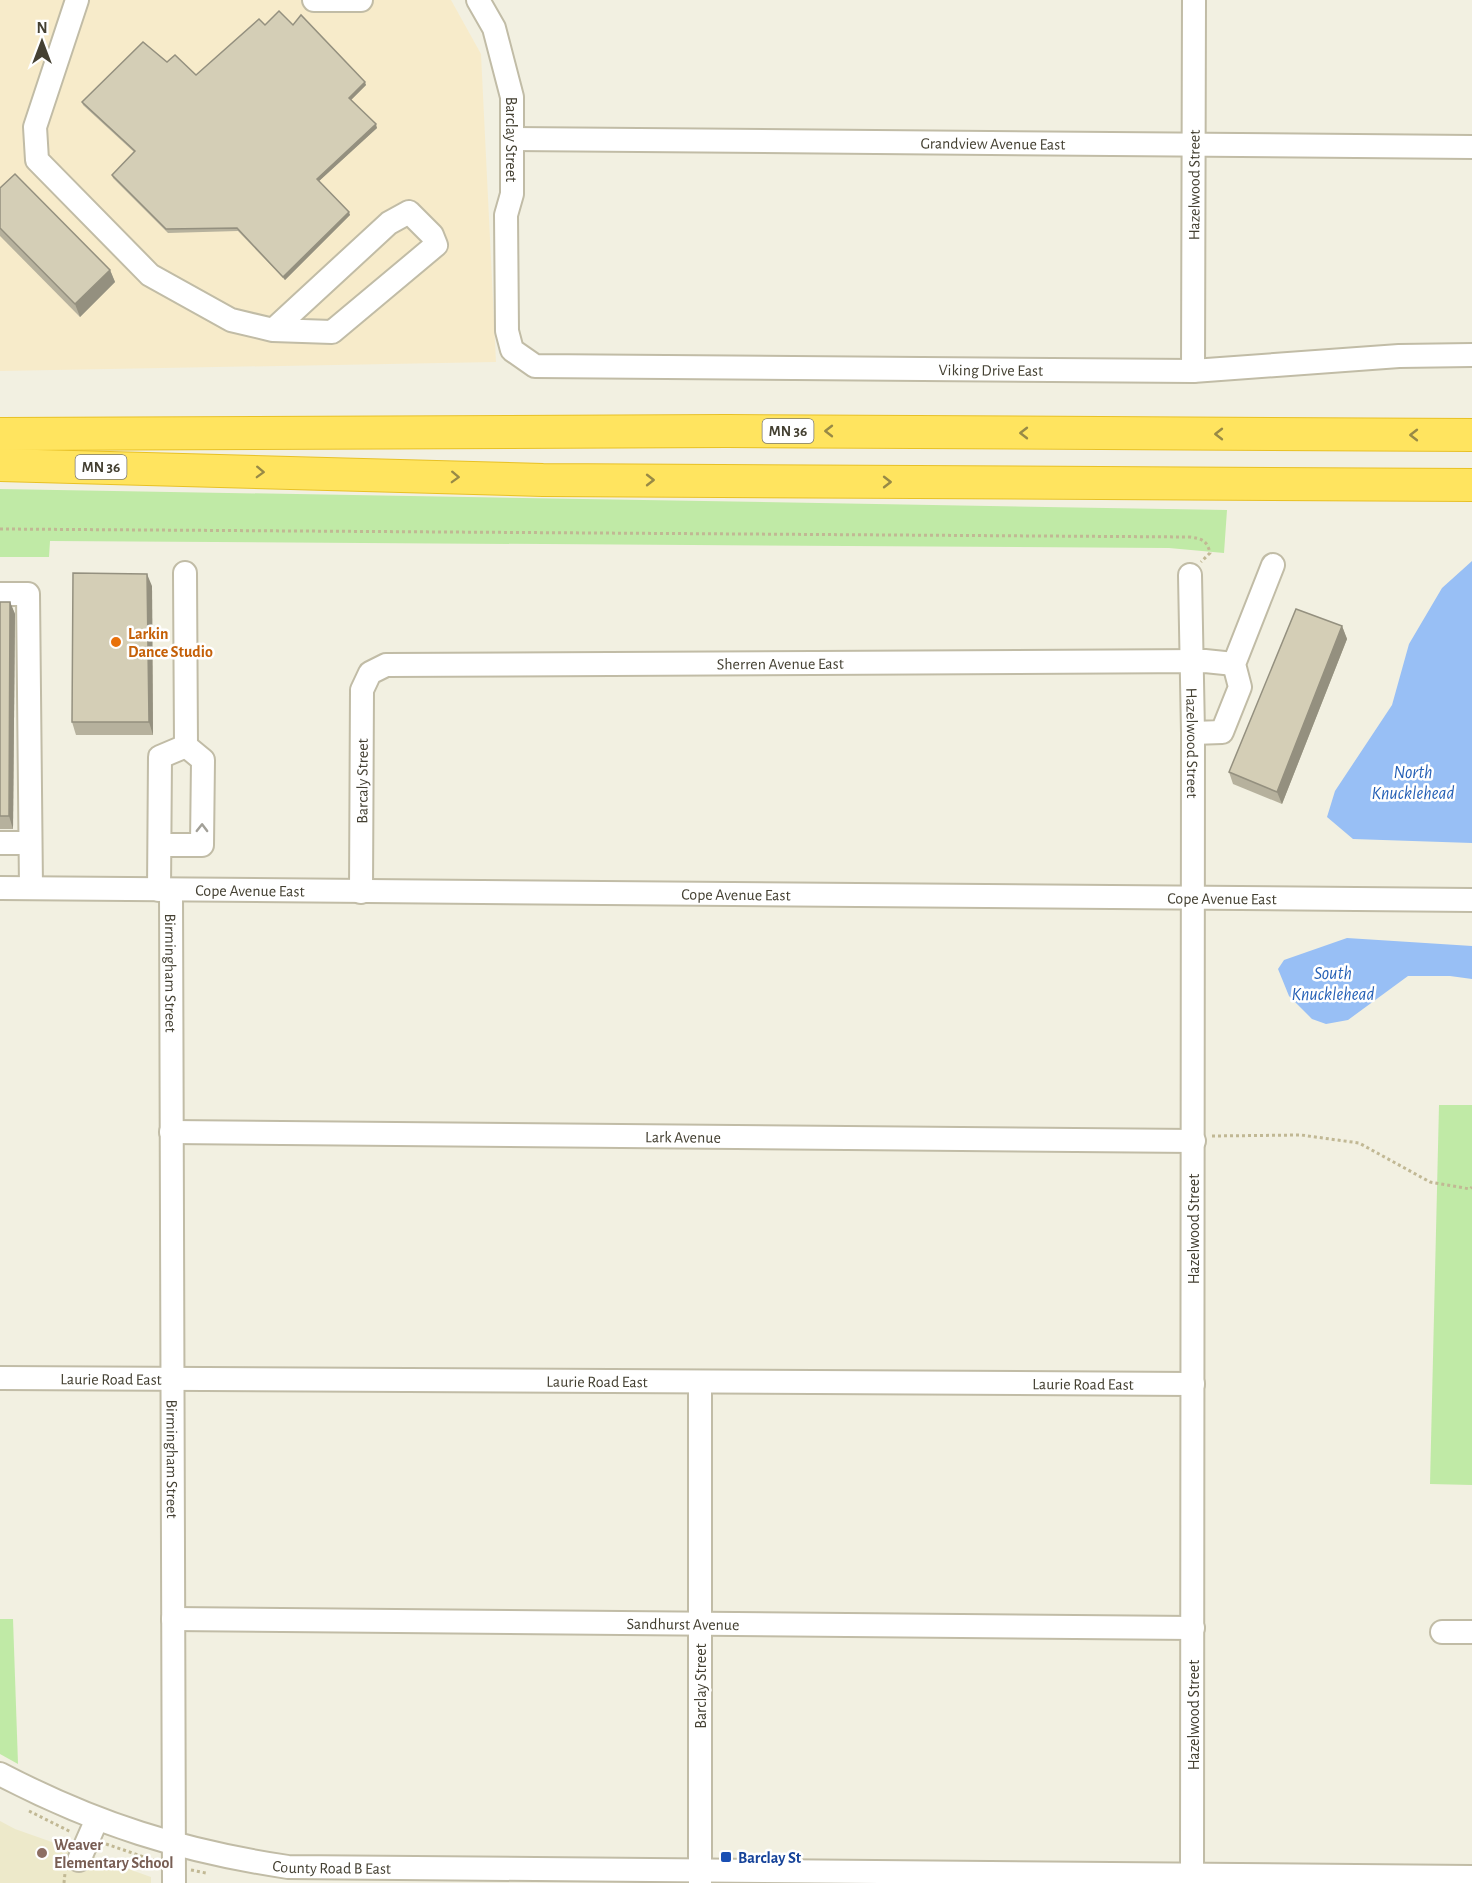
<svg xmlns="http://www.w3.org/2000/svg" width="1472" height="1883" font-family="'Alegreya Sans',sans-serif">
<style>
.commercial{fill:#f7ebca}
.education{fill:#ede9ca}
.green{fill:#c0eaa6}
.water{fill:#98bff5}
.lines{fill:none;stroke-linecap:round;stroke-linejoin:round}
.minor-casing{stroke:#c1bca6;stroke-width:26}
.highway-casing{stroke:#e8c125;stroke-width:34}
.path{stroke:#c1b894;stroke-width:3;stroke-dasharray:3 3;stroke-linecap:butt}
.minor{stroke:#fff;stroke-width:22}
.highway{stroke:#ffe45f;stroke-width:32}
.wall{fill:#b6b19d}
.shaded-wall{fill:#94907f}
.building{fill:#d4ceb6;stroke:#94907f;stroke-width:1.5}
.oneway{stroke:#988a46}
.oneway2{stroke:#a2a098}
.food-dot{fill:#e8710a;stroke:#fff;stroke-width:2}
.education-dot{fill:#8d6e63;stroke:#fff;stroke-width:2}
.transit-dot{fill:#1a4fb4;stroke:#fff;stroke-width:2}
.labels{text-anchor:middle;stroke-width:5;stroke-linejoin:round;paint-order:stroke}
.shield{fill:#fff;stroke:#7c7970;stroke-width:1.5}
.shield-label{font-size:15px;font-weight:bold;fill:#444032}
.street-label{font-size:16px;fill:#444032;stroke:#fff}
.food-label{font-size:16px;font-weight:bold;fill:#c56008;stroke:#fff;text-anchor:start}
.education-label{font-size:16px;font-weight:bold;fill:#785e54;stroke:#fff;text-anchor:start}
.transit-label{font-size:16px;font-weight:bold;fill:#164399;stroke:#fff;text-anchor:start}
.water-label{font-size:18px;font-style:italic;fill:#2560b6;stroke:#fff}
</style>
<rect width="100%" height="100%" fill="#f2f0e1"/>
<polygon class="commercial" points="0,0 451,0 481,54 496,362 0,371"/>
<polygon class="education" points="0,1821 15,1829 151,1877 151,1883 0,1883"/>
<g class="green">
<polygon points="0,489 1227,510 1224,553 1169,548 50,541 49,557 0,557"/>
<polygon points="1439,1105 1472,1105 1472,1485 1430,1484"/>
<polygon points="0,1619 13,1619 18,1764 0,1754"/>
</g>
<g class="water">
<polygon points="1472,561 1472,843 1353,839 1327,817 1335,791 1392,705 1409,644 1442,588"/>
<polygon points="1347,938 1472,946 1472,979 1450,976 1408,976 1348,1020 1326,1024 1312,1019 1289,996 1278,969 1284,960"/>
</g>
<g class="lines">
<defs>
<g id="minor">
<polyline points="77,0 35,127 37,160 150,275 231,320 273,330 332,332 436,245 432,235 409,212 389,223 273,330"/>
<polyline points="314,0 361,0"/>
<path id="s1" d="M478 0 494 28 512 97V194L506 215 507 331 512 350 535 366 1193 371 1399 356 1472 355"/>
<path id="s2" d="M513 139 1472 147"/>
<path id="s3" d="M1193 371 1194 0"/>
<polyline points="185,573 186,746"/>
<path id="s4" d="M1190 575 1193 733 1192 1883"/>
<polyline points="0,594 28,594 31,888"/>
<polyline points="1193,733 1222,732 1240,687 1234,664 1273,565"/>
<polyline points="0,843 30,843"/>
<polyline points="160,845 202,845 203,760 186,746"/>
<path id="s5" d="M0 888 1472 900"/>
<polyline points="159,890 160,757 186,746"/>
<path id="s6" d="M171 891 174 1883"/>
<path id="s7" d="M361 892 362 690 370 673 386 665 1205 661 1234 664"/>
<path id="s8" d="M171 1132 1194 1141"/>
<path id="s9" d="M0 1378 1193 1384"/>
<polyline points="700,1382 700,1883"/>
<path id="s10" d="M173 1619 1193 1628"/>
<polyline points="1442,1632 1472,1632"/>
<path id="s11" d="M0 1774C96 1824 181 1851 288 1867L1472 1877"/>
<polyline points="79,1860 97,1819"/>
</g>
<g id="highway">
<polyline points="0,434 727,431 1472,435"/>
<polyline points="0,465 543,480 1472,485"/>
</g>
</defs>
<use href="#minor" class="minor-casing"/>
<use href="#highway" class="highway-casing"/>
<g class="path">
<path d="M0 529 1190 537C1202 539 1207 540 1210 553L1201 562"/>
<polyline points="1212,1136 1301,1135 1359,1143 1430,1182 1470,1189 1472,1187"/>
<polyline points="29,1811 71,1832"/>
<polyline points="106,1844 156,1861"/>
<polyline points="191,1870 206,1873"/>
<polyline points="64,1883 65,1873"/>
</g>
<use href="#minor" class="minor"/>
<use href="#highway" class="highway"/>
</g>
<g class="wall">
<polygon points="265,25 293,25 366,85 351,100 377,128 319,181 350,215 285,280 238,231 168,233 113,178 112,175 134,152 83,105 82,102 167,62 196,75"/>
<polygon points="0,188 110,270 115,282 80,317 0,236"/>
<polygon points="152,586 153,735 76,735 72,722"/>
<polygon points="0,602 10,602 15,614 13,829 0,829"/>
<polygon points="1342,626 1347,639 1282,804 1233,784 1229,772"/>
</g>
<g class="shaded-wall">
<polygon points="365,82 366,85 350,101 349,98"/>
<polygon points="376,124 377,128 318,182 317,179"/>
<polygon points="349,212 350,215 285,280 283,277"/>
<polygon points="110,270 115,282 80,317 75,304"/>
<polygon points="147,574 152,586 153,735 149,722"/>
<polygon points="10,602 15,614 13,829 9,816"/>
<polygon points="1342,626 1347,639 1282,804 1277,792"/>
</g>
<g class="building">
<polygon points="279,11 293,25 301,15 365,82 349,98 376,124 317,179 349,212 283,277 237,228 166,229 112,175 135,151 82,102 143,42 167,62 175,55 196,75 259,19 265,25"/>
<polygon points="15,174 110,270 75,304 0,228 0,188"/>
<polygon points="73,573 147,574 149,722 72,722"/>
<polygon points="0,602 10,602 9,816 0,816"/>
<polygon points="1296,609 1342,626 1277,792 1229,772"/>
</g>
<defs><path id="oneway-chevron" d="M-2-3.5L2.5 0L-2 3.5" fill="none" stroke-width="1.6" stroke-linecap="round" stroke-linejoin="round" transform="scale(1.5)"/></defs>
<g class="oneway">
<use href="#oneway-chevron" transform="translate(829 431) rotate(-180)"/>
<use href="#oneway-chevron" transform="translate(1024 433) rotate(-180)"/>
<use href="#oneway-chevron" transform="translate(1219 434) rotate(-180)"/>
<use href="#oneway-chevron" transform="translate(1414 435) rotate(-180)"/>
<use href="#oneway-chevron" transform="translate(260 472) rotate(2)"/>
<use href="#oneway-chevron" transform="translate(455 477) rotate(2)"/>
<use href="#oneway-chevron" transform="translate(650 480)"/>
<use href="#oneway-chevron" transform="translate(887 482)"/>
</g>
<use class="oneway2" href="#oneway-chevron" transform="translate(202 828) rotate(-89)"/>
<circle class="food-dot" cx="116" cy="642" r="6"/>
<circle class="education-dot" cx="42" cy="1853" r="6"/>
<rect class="transit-dot" x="720" y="1851" width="12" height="12" rx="3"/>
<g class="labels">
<g class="shield">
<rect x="762.5" y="419" width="51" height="24" rx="4.5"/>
<rect x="75.5" y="455" width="51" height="24" rx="4.5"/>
</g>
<g class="shield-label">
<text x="788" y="436">MN 36</text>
<text x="101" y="472">MN 36</text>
</g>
<g class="street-label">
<text dy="6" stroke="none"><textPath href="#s1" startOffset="146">Barclay Street</textPath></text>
<text dy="6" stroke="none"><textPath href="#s2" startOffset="480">Grandview Avenue East</textPath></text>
<text dy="6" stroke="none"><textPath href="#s3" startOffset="186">Hazelwood Street</textPath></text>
<text dy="6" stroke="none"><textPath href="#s1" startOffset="842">Viking Drive East</textPath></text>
<text dy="6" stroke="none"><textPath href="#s7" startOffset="633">Sherren Avenue East</textPath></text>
<text dy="6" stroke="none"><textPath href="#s4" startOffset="168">Hazelwood Street</textPath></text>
<text dy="6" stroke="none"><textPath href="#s7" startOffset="111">Barcaly Street</textPath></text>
<text dy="6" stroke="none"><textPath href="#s5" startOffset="250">Cope Avenue East</textPath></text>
<text dy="6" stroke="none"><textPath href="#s5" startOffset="736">Cope Avenue East</textPath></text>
<text dy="6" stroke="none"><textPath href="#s5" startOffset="1222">Cope Avenue East</textPath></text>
<text dy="6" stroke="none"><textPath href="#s6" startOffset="82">Birmingham Street</textPath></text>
<text dy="6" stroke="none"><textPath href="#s8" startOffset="512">Lark Avenue</textPath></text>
<text transform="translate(1193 1229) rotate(-90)" y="6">Hazelwood Street</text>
<text dy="6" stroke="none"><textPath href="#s9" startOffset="111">Laurie Road East</textPath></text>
<text dy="6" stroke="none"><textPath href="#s9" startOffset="597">Laurie Road East</textPath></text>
<text dy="6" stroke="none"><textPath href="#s9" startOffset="1083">Laurie Road East</textPath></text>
<text dy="6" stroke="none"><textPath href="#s6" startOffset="568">Birmingham Street</textPath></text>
<text dy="6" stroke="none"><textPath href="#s10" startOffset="510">Sandhurst Avenue</textPath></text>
<text transform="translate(700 1686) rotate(-90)" y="6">Barclay Street</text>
<text transform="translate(1193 1715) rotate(-90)" y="6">Hazelwood Street</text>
<text dy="6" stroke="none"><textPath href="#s11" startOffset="348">County Road B East</textPath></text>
</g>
<g class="food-label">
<text x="128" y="639">Larkin<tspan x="128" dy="18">Dance Studio</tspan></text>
</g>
<g class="education-label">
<text x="54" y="1850">Weaver<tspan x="54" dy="18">Elementary School</tspan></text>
</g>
<g class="transit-label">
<text x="738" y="1863">Barclay St</text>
</g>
<g class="water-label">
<text x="1413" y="778">North<tspan x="1413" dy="21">Knucklehead</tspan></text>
<text x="1333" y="979">South<tspan x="1333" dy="21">Knucklehead</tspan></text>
</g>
</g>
<g transform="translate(42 42)" stroke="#ffffff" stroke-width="4.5" paint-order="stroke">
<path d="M0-4.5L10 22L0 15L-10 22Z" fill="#444032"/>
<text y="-9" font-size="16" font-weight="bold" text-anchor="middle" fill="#444032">N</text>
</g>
</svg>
